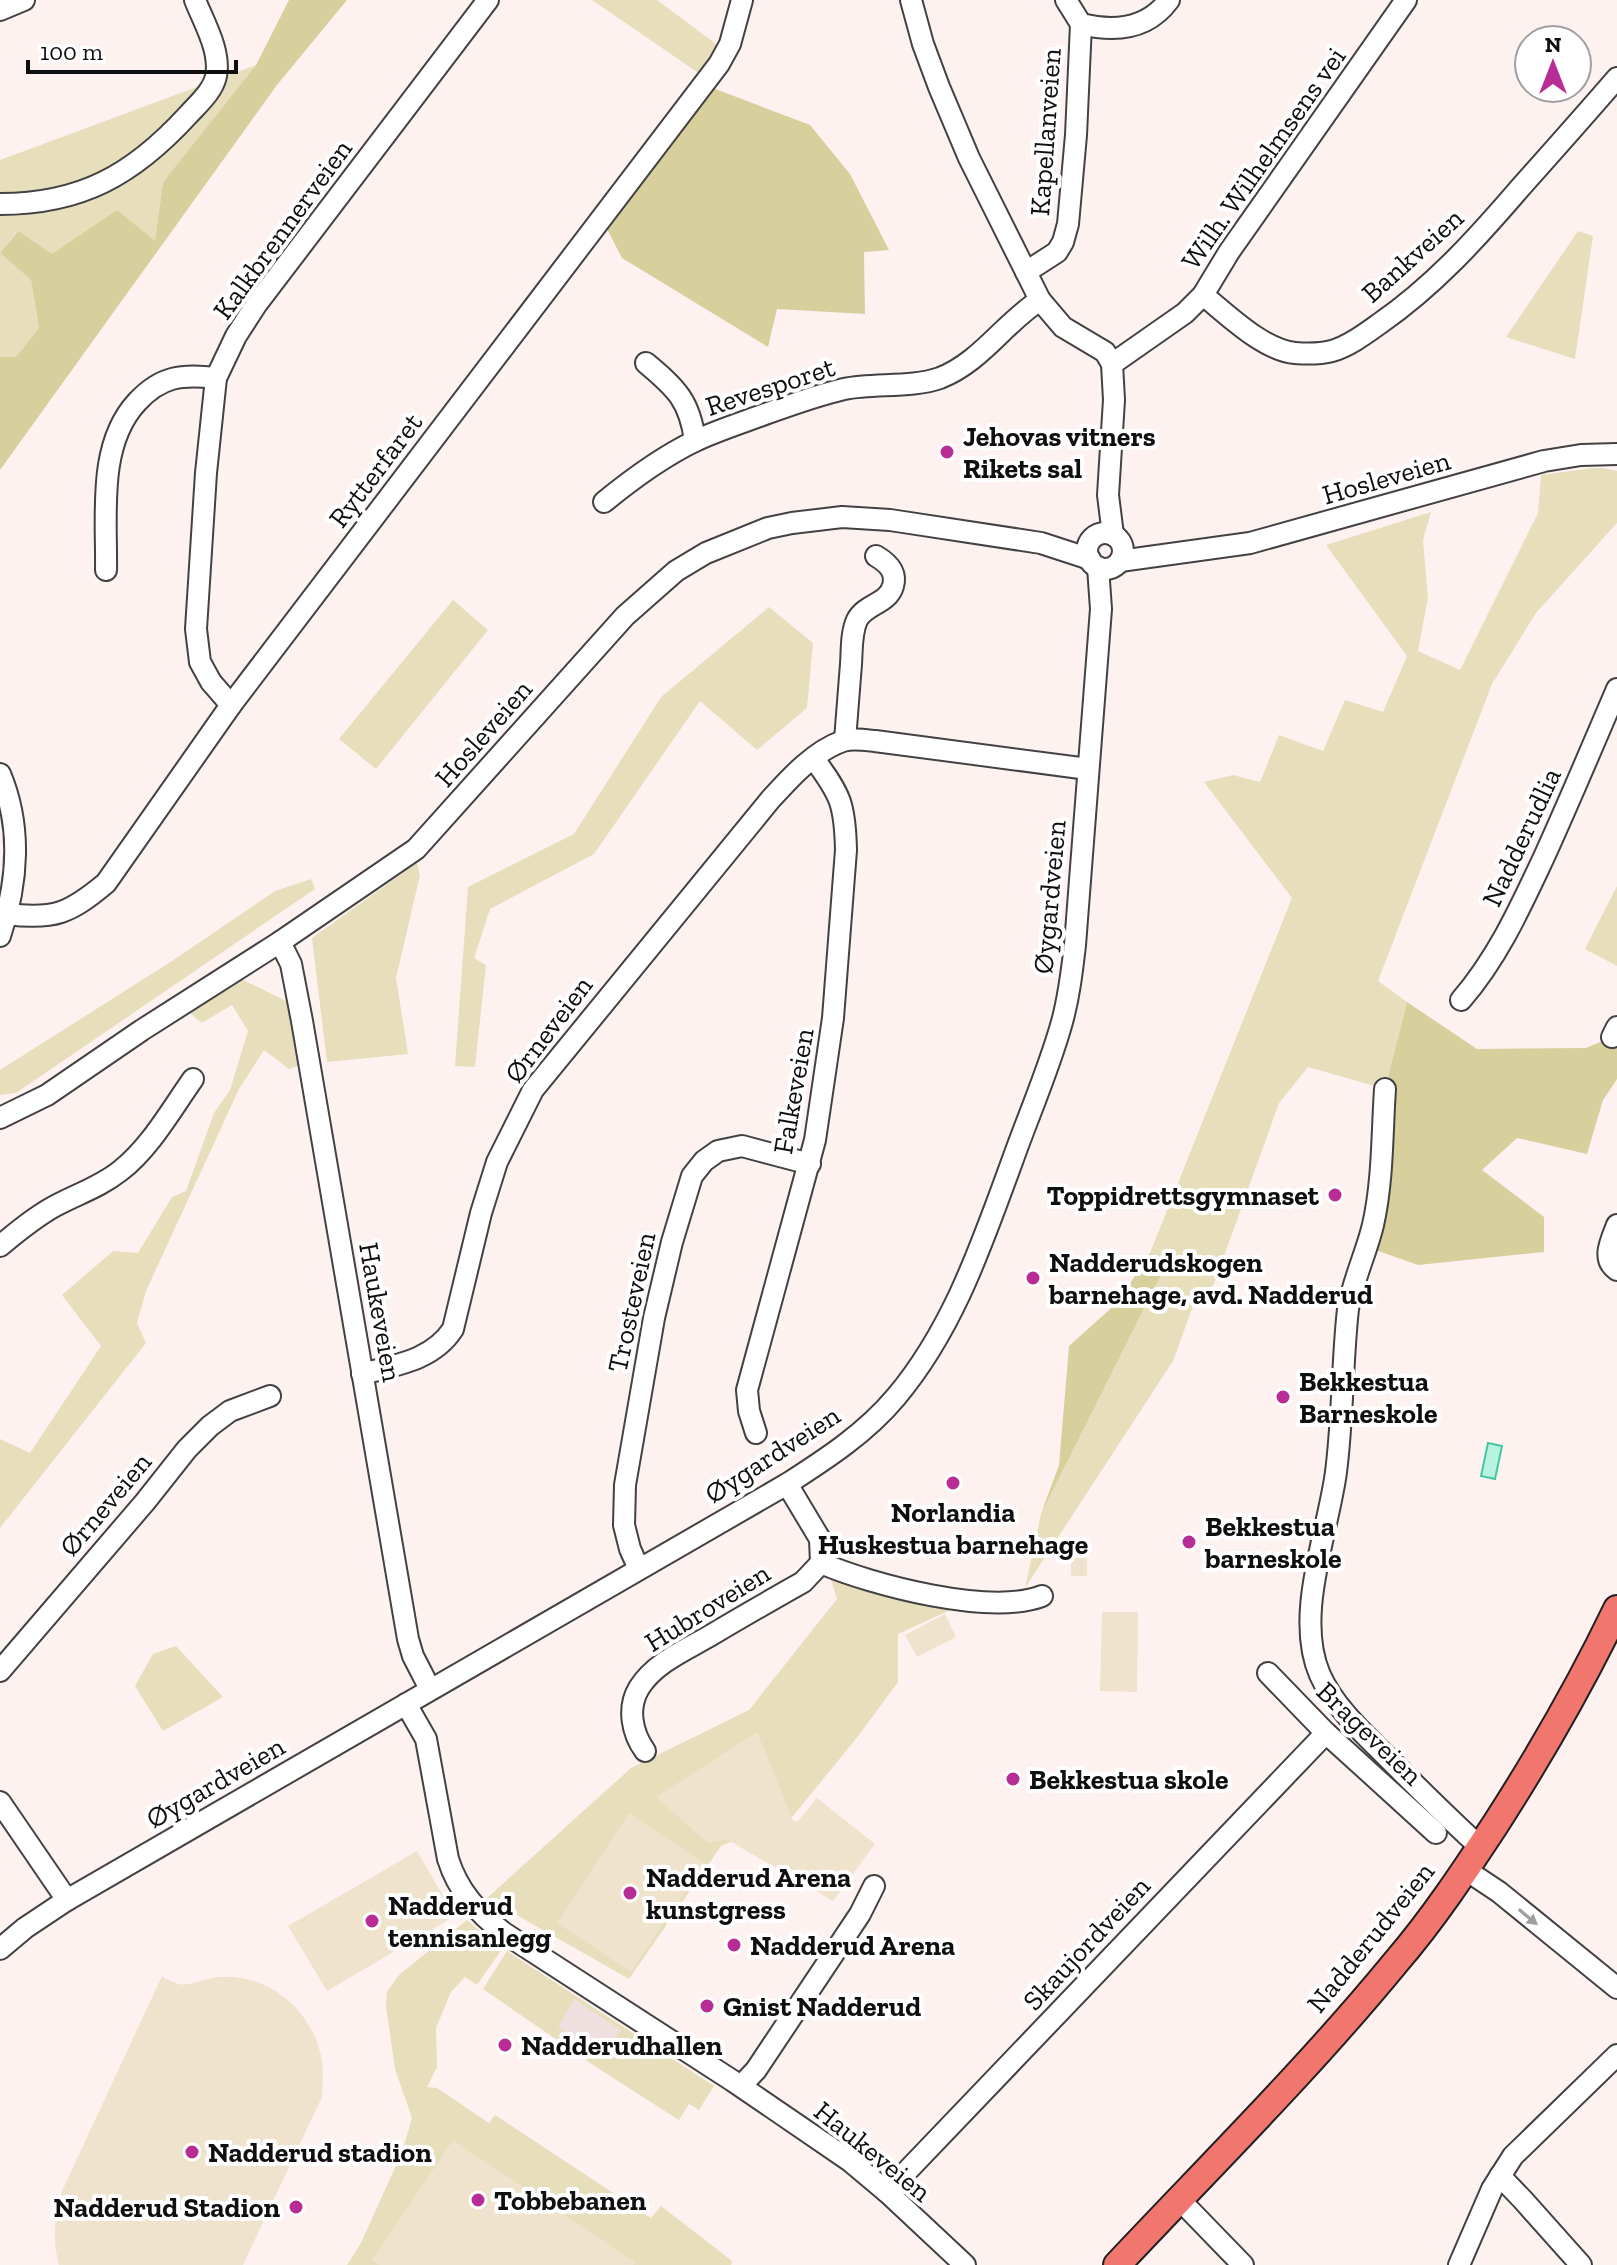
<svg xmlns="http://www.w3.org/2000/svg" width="1617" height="2265" font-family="'Zilla Slab',serif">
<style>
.green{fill:#e7debc}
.forest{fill:#d7cf9c}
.pitch{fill:#efe3cd}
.plaza{fill:#efe0e0}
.water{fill:#b8f3e0;stroke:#43c79f;stroke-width:2}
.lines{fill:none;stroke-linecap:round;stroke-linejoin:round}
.minor-casing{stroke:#424242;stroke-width:24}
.major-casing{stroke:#202020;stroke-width:30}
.minor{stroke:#fff;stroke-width:20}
.major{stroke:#f1766e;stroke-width:26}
.oneway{fill:#9f9f9f}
.poi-dot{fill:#b82d95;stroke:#fff;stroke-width:3}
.labels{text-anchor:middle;stroke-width:8;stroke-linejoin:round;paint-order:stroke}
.street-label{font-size:28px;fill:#0f0f0f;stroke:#fff}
.poi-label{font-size:28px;font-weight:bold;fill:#0f0f0f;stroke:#fff;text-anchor:start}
</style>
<rect width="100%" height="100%" fill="#fef2f1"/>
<g class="green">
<polygon points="592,0 657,0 716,44 700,74"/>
<polygon points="256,65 163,182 155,242 52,254 17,231 0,253 31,280 39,328 16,357 0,357 0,160"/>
<polygon points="1578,231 1593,236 1575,359 1506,337"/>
<polygon points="1593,468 1603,468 1617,471 1617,523 1536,613 1492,684 1378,981 1407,1002 1385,1089 1308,1067 1279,1103 1214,1284 1193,1306 1173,1361 1025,1588 1041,1514 1165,1267 1150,1253 1292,898 1204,782 1233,775 1260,782 1279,735 1323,751 1345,700 1383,712 1407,656 1326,545 1431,512 1423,540 1428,598 1418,651 1460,670 1538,513 1541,475"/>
<polygon points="453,600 488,630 376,769 339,739"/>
<polygon points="769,607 813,643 807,708 757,750 700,701 594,854 490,909 474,958 486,965 475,1067 455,1066 468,887 574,834 661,697"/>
<polygon points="417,863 420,875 396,978 408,1054 327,1062 312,938"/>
<polygon points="311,879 315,889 16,1093 0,1095 0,1070 172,961 275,891"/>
<polygon points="1617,886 1617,966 1585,949"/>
<polygon points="237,977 292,1004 303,1064 289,1069 264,1050 239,1089 146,1291 137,1323 146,1343 0,1528 0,1439 30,1453 101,1346 62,1295 113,1251 138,1253 172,1197 186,1191 214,1113 230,1090 248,1031 232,1005 202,1023 190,1013"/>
<polygon points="828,1570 961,1605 898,1634 898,1682 859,1735 793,1816 721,1846 629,1979 487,1898 631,1768 749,1710 837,1599"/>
<polygon points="176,1646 223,1697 163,1731 135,1686 153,1654"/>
<polygon points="467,1920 502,1949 477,1985 465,1977 451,1992 436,2028 437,2067 427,2087 437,2088 489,2123 495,2115 651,2218 661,2206 732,2261 731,2265 347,2265 361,2243 402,2152 412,2118 395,2069 386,2006 387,1992 399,1975"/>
<polygon points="507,1951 714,2086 699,2110 689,2104 679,2120 599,2069 483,1989"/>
</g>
<g class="forest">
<polygon points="289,0 347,0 277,85 0,470 0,357 16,357 39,328 31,280 0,253 18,231 52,254 117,210 155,241 163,182 256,65"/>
<polygon points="713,88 810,125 850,174 889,250 864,252 865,314 777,309 768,347 622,258 607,229"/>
<polygon points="1407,1002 1477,1049 1586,1048 1612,1037 1617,1042 1617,1079 1603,1100 1587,1154 1517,1138 1482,1170 1544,1217 1544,1252 1418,1265 1367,1247 1385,1089"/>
<polygon points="1150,1253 1165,1267 1041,1514 1059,1465 1069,1346 1118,1302"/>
</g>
<g class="pitch">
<rect x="1071" y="1546" width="16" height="30"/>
<polygon points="1102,1612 1138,1612 1137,1692 1100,1691"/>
<polygon points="945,1614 956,1637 917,1657 905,1635"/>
<polygon points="757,1732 792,1819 797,1822 817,1798 875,1844 833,1901 726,1839 708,1843 656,1797"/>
<polygon points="629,1813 704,1863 631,1972 557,1923"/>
<polygon points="417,1851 455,1916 327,1991 288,1926"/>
<path d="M162 1976C167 1979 173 1983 179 1984 187 1987 209 1977 221 1977 265 1974 306 2005 319 2048 324 2063 323 2081 322 2097L243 2265H59C52 2240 54 2216 62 2191Z"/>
<polygon points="453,2140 635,2262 633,2265 380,2265 372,2260"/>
</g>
<polygon class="plaza" points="574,1999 621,2030 599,2053 591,2048 585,2056 563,2042 568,2034 558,2027"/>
<polygon class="water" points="1488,1443 1502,1446 1495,1479 1481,1476"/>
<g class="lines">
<defs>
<g id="minor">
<polyline points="911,0 923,44 939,87 969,158 1040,300 1063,327 1105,352 1112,364 1114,400 1108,495 1113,535"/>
<path d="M1066 0 1081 24C1114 32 1147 30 1169 0"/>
<polyline points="0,10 24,0"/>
<path d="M0 204C81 204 133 175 188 115 198 104 213 91 216 76 221 51 204 23 195 0"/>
<polyline points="1026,272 1057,252 1063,242 1068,224 1076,135 1081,24"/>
<path d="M1203 295C1228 315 1263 350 1295 353 1307 354 1320 354 1332 351 1349 346 1365 334 1379 324 1434 286 1477 238 1520 188 1553 151 1585 115 1617 78"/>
<path d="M646 363C676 388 690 401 695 441"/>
<polyline points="1112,364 1185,313 1203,295 1229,252 1406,0"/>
<path d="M604 502C632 479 662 457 695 441 718 430 744 422 768 413 793 404 818 395 844 389 874 383 912 388 940 378 981 362 1004 323 1040 300"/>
<circle cx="1105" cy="551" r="18"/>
<polyline points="1120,561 1250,543 1544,461 1581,455 1617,454"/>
<path d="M106 570C107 516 97 445 137 402 161 376 182 374 216 378"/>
<polyline points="231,705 211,682 200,662 196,629 206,473 216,378 236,336 256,305 488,0"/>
<path d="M845 740C847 714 849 689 851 664 852 650 851 633 857 620 865 604 888 604 893 586 897 572 888 563 876 556"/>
<path d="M0 774C22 826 18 883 0 936"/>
<path d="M7 914C55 920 70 913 106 883L231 705 719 64 730 44 742 0"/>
<polyline points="280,942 291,964 302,1021 408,1639 413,1656 430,1689"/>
<path d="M1461 1000C1498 957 1520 908 1544 857 1569 802 1593 745 1617 689"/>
<polyline points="1612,1037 1617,1027"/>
<path d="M1385 1089C1382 1133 1383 1181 1373 1225 1366 1254 1353 1280 1348 1309 1342 1363 1343 1418 1336 1472 1328 1533 1294 1616 1320 1675 1334 1706 1361 1731 1384 1754 1416 1786 1447 1817 1480 1847"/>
<polyline points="0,1118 47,1095 142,1030 280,942 416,849 625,616 676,571 706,553 768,528 792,523 842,517 890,520 1041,543 1090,559"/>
<path d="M1617 1225C1611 1241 1601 1259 1617 1270"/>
<path d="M0 1246C18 1231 35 1217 55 1206 77 1194 100 1187 120 1171 150 1148 171 1110 193 1079"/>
<path d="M362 1374C396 1365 433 1360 453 1329L481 1213 497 1162 533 1090 770 800C790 778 814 751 843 741 852 738 865 740 875 741L1088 769"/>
<path d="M756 1433 749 1411 747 1390 815 1140 833 1018 846 850C845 805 841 795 814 759"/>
<path d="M787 1484 820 1539 821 1563C872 1585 990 1616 1042 1596"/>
<polyline points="639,1569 630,1549 624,1525 625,1485 654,1318 672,1242 692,1176 704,1161 718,1151 742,1146 810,1164"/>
<polyline points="0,1671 145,1502 187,1449 210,1426 230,1411 270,1396"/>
<polyline points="1268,1673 1326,1733 1436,1833"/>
<path d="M406 1704 426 1739 448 1859C458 1891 478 1913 504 1933L733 2081 850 2161 887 2192 965 2265"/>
<path d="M645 1751C632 1733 627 1708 639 1688 655 1662 688 1649 713 1634 743 1616 773 1599 803 1582L821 1563"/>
<polyline points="0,1802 67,1900"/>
<polyline points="1466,1870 1499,1892 1617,1988"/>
<path d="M0 1949 25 1928 67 1900 787 1484C826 1459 866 1433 896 1397 954 1328 982 1243 1013 1159 1029 1114 1049 1069 1062 1022 1069 997 1072 971 1075 945L1101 609 1098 567"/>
<polyline points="741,2086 756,2070 860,1914 874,1886"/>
<polyline points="1500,2176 1523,2200 1581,2265"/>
<polyline points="887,2192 1326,1733"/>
<polyline points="1179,2199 1243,2265"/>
<polyline points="1459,2265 1492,2189 1513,2156 1617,2055"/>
</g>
<path id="major" d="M1117 2265C1211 2165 1309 2068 1396 1962 1433 1919 1464 1872 1495 1825 1540 1755 1581 1684 1617 1609"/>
</defs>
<use href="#minor" class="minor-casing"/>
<use href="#major" class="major-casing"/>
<use href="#minor" class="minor"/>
<use href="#major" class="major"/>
</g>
<defs><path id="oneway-solid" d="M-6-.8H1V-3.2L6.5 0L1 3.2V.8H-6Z" transform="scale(2)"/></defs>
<use class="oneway" href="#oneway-solid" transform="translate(1528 1917) rotate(40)"/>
<g class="poi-dot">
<circle cx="947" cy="452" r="8"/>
<circle cx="1335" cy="1195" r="8"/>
<circle cx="1033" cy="1278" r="8"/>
<circle cx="1283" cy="1397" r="8"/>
<circle cx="953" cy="1483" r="8"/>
<circle cx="1189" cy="1542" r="8"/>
<circle cx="1013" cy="1779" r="8"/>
<circle cx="630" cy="1893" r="8"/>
<circle cx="372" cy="1921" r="8"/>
<circle cx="734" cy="1945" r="8"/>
<circle cx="707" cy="2006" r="8"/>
<circle cx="505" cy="2045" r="8"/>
<circle cx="192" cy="2152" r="8"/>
<circle cx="478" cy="2200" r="8"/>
<circle cx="296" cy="2207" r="8"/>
</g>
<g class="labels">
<g class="street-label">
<text transform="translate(1045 132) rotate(-86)" y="10">Kapellanveien</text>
<text transform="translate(1263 158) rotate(-55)" y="10">Wilh. Wilhelmsens vei</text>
<text transform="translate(282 229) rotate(-54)" y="10">Kalkbrennerveien</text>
<text transform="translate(1412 255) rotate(-42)" y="10">Bankveien</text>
<text transform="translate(770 386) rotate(-18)" y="10">Revesporet</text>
<text transform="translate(375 470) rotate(-53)" y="10">Rytterfaret</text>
<text transform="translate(1386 477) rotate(-16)" y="10">Hosleveien</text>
<text transform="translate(483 733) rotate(-49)" y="10">Hosleveien</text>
<text transform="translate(1521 837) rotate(-65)" y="10">Nadderudlia</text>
<text transform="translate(1049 897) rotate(-85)" y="10">Øygardveien</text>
<text transform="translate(548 1029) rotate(-53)" y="10">Ørneveien</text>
<text transform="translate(793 1091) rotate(-80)" y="10">Falkeveien</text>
<text transform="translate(631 1302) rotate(-78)" y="10">Trosteveien</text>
<text transform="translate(381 1312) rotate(80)" y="10">Haukeveien</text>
<text transform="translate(772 1454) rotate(-33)" y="10">Øygardveien</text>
<text transform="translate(105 1504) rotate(-50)" y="10">Ørneveien</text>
<text transform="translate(707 1607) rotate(-32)" y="10">Hubroveien</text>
<text transform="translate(1370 1733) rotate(44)" y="10">Brageveien</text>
<text transform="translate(215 1782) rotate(-30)" y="10">Øygardveien</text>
<text transform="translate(1370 1937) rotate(-51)" y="10">Nadderudveien</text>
<text transform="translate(1086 1943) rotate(-47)" y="10">Skaujordveien</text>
<text transform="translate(873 2151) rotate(39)" y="10">Haukeveien</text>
</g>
<g class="poi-label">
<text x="963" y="446">Jehovas vitners<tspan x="963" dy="32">Rikets sal</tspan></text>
<text x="1319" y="1205" text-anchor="end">Toppidrettsgymnaset</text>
<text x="1049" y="1272">Nadderudskogen<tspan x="1049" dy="32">barnehage, avd. Nadderud</tspan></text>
<text x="1299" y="1391">Bekkestua<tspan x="1299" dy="32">Barneskole</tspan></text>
<text x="953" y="1522" text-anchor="middle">Norlandia<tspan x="953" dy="32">Huskestua barnehage</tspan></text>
<text x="1205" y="1536">Bekkestua<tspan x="1205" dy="32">barneskole</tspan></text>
<text x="1029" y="1789">Bekkestua skole</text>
<text x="646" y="1887">Nadderud Arena<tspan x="646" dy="32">kunstgress</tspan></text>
<text x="388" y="1915">Nadderud<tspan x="388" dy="32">tennisanlegg</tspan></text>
<text x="750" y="1955">Nadderud Arena</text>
<text x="723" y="2016">Gnist Nadderud</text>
<text x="521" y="2055">Nadderudhallen</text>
<text x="208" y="2162">Nadderud stadion</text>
<text x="494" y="2210">Tobbebanen</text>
<text x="280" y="2217" text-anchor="end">Nadderud Stadion</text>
</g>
</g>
<g transform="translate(1553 64)"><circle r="38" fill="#ffffff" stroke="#9f9f9f" stroke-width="2"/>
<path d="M0-6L14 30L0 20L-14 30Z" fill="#b82d95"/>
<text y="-12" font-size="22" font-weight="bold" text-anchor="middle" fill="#0f0f0f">N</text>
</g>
<path d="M28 60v12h208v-12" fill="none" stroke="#0f0f0f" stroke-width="4"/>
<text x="40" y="60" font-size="24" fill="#0f0f0f" stroke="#ffffff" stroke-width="6" paint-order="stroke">100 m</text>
</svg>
